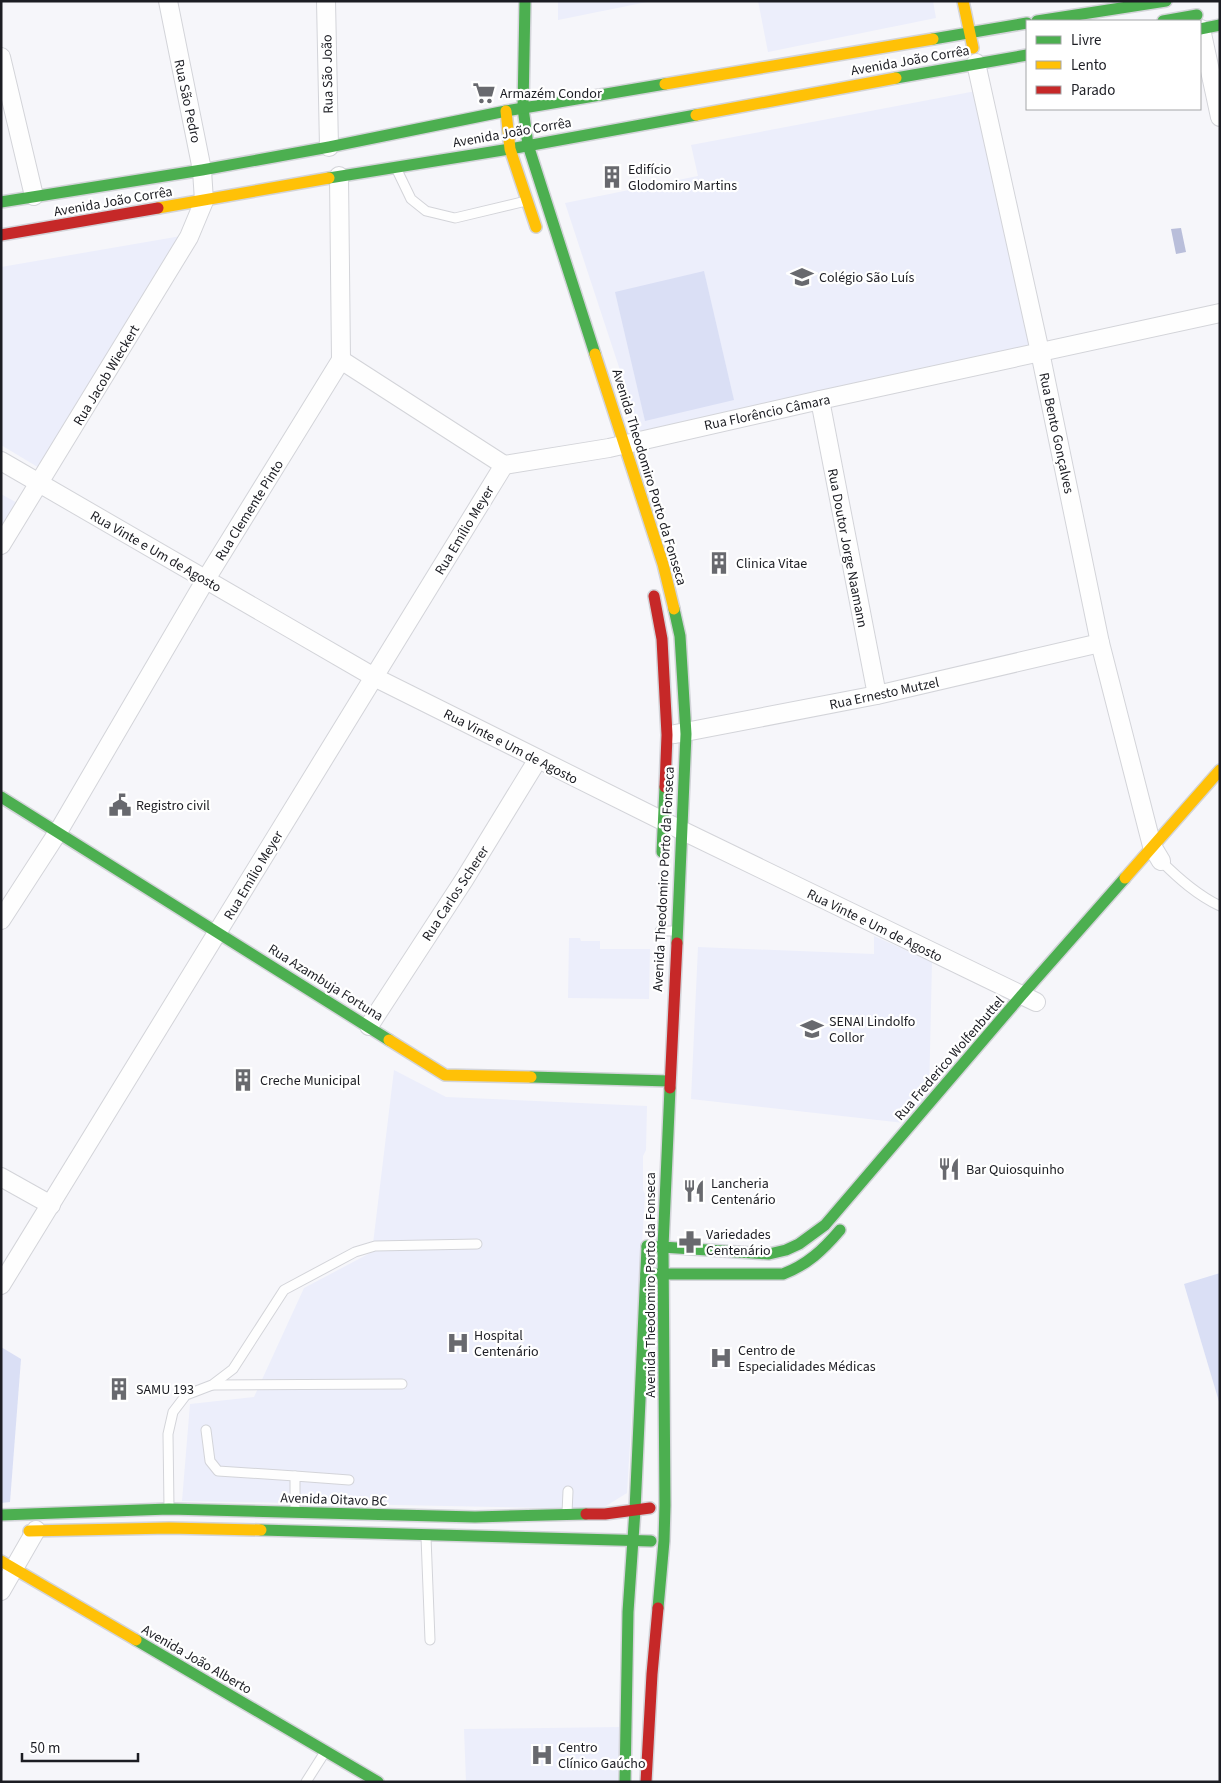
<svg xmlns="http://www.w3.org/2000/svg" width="1221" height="1783" font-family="'Source Sans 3',sans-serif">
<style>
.built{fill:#eceefb}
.green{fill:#dadff5}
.water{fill:#b9beda}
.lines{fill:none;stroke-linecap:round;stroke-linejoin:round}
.lane-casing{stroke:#d3d4d9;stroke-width:11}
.street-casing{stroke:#d3d4d9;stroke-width:20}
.fast-casing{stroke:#d3d4d9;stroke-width:14}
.slow-casing{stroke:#d3d4d9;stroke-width:14}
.jam-casing{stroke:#d3d4d9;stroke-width:14}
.lane{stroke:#fefefe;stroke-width:9}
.street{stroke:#fefefe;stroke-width:18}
.fast{stroke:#4caf50;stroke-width:11}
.slow{stroke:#ffc107;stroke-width:11}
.jam{stroke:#c62828;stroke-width:11}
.labels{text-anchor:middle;stroke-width:4.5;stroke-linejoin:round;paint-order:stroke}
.street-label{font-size:14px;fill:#1c1d23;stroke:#fff}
.poi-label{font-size:14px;fill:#1c1d23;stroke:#fff;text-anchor:start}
</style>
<rect width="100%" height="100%" fill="#f6f6fa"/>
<g class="built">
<polygon points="558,1 652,1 558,20"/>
<polygon points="758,1 933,1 936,18 768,52"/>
<polygon points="976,91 1031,350 640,431 565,203 698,176 691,145"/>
<polygon points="187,235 41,469 1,445 1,267"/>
<polygon points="1,494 21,505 1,537"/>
<polygon points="874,936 932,962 929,1096 904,1123 691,1099 698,947 874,954"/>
<polygon points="569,938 580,938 581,941 600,941 600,949 650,949 649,999 568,998"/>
<polygon points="394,1070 446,1097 647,1106 646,1150 643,1156 643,1190 645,1194 627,1493 601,1509 182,1501 190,1404 254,1397 304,1288 372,1252"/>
<polygon points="621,1727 619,1782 466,1782 464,1729"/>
</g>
<g class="green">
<polygon points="704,271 734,400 645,421 615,292"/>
<polygon points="1220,1273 1220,1405 1184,1284"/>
<polygon points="1,1347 21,1359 10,1502 1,1503"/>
</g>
<polygon class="water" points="1181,228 1186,252 1176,254 1171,229"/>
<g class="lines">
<defs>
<g id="lane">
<polyline points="397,170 411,199 426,211 455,218 526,201"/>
<path d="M1161 861C1179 879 1197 895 1220 906"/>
<polyline points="660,931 675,931"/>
<polyline points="213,1385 402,1384"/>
<polyline points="206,1430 210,1461 218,1471 295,1476"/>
<polyline points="169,1508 168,1434 173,1412 186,1395 212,1385 233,1369 284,1290 355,1252 375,1246 477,1244"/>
<polyline points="295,1511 295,1476 349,1480"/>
<polyline points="567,1513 568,1491"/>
<polyline points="426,1537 430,1640"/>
<polyline points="306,1782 325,1752"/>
</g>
<g id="street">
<polyline points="326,1 329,147"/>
<polyline points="1201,29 1220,117"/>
<polyline points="1,57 34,196"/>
<polyline points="976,63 1040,352 1100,643 1152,846 1161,861"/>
<polyline points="341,360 504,465 609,448 820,400 1220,313"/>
<polyline points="820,400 877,695"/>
<polyline points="1,461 374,677 681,830 1036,1002"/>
<polyline points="1,545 189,237 204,201 202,170 168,1"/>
<polyline points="675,734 877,695 1100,643"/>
<polyline points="1,920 58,832 206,579 341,360 339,176"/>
<polyline points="369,1026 464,880 538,759"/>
<polyline points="1,1177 51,1205"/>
<polyline points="1,1285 504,465"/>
<polyline points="1,1591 36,1530"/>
</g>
<g id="fast">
<polyline points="525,1 523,108 528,145 595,354"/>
<polyline points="1037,21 1166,1"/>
<polyline points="1163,21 1197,15"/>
<polyline points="1200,29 1220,25"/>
<polyline points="933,39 1027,23"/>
<polyline points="896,78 1027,55"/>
<polyline points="329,178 510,149 696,115"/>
<polyline points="1,202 202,170 329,147 506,111 665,84"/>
<polyline points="674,609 680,636 686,734 677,943"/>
<polyline points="1,797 389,1040"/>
<polyline points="662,852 665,787"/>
<polyline points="531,1077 669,1081"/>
<polyline points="647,1246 769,1254 786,1250 799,1244 825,1225 1021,996 1125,878"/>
<path d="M646 1274H783C807 1265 823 1250 840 1230"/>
<polyline points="1,1515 169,1509 475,1517 586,1514"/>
<polyline points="261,1530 651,1541"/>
<polyline points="658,1608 664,1541 665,1505 663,1247 670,1088"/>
<polyline points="136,1640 378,1782"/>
<polyline points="625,1782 628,1612 635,1510 647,1247"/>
</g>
<g id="slow">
<polyline points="963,1 973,48"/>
<polyline points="665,84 933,39"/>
<polyline points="506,111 510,149 536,227"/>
<polyline points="696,115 896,78"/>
<polyline points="158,208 329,178"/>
<polyline points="595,354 663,564 674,609"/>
<polyline points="1125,878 1220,770"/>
<polyline points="389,1040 445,1075 531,1077"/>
<polyline points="29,1531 169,1528 261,1530"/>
<polyline points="1,1561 136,1640"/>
</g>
<g id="jam">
<polyline points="1,235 158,208"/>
<polyline points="654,596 662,639 667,735 665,787"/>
<polyline points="670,1088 677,943"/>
<polyline points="586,1514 605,1514 650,1508"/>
<polyline points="646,1782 652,1674 658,1608"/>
</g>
</defs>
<use href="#lane" class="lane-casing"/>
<use href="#street" class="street-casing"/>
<use href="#fast" class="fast-casing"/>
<use href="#slow" class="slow-casing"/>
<use href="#jam" class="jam-casing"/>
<use href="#lane" class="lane"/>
<use href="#street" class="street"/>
<use href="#fast" class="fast"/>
<use href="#slow" class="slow"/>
<use href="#jam" class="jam"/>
</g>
<defs>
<symbol id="supermarket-bare" viewBox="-9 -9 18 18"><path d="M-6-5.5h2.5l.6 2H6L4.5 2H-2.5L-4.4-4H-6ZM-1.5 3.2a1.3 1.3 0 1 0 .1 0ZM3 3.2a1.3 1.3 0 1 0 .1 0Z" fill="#68696e" stroke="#fff" stroke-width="2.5" paint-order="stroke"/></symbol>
<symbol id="building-bare" viewBox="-9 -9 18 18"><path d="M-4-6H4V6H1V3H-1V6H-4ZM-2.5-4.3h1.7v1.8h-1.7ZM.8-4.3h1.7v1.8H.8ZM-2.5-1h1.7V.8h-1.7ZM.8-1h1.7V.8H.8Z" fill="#68696e" stroke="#fff" stroke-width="2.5" paint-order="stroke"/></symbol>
<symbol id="school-bare" viewBox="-9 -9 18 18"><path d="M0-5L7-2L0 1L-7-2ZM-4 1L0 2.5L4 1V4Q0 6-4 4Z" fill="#68696e" stroke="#fff" stroke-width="2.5" paint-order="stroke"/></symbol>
<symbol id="civic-bare" viewBox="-9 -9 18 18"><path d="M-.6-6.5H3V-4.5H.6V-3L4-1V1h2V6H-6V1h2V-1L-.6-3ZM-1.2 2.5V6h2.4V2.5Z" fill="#68696e" stroke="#fff" stroke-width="2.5" paint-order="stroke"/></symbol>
<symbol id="restaurant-bare" viewBox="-9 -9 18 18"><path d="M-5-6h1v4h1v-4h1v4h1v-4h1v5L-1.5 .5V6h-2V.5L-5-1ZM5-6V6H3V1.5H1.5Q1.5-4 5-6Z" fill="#68696e" stroke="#fff" stroke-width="2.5" paint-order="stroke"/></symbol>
<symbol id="pharmacy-bare" viewBox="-9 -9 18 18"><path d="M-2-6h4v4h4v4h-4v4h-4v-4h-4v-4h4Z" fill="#68696e" stroke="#fff" stroke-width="2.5" paint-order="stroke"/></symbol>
<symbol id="hospital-bare" viewBox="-9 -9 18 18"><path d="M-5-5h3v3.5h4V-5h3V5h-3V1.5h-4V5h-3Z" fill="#68696e" stroke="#fff" stroke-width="2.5" paint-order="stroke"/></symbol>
</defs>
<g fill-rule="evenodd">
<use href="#supermarket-bare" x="468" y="77" width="32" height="32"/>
<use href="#building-bare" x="596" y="161" width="32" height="32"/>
<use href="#school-bare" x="786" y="261" width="32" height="32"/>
<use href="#building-bare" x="703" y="547" width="32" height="32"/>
<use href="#civic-bare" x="104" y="789" width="32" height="32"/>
<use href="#school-bare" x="796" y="1013" width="32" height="32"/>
<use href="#building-bare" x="227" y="1064" width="32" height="32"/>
<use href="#restaurant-bare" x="933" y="1153" width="32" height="32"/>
<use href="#restaurant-bare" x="678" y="1175" width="32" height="32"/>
<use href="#pharmacy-bare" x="674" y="1226" width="32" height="32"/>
<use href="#hospital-bare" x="442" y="1327" width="32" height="32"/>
<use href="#hospital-bare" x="705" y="1342" width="32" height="32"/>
<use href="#building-bare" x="103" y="1373" width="32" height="32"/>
<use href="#hospital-bare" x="526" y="1739" width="32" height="32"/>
</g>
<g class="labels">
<g class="street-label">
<text transform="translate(910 60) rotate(-10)" y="5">Avenida João Corrêa</text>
<text transform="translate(327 74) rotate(-91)" y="5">Rua São João</text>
<text transform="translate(188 101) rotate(78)" y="5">Rua São Pedro</text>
<text transform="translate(512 132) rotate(-10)" y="5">Avenida João Corrêa</text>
<text transform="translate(113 201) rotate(-10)" y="5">Avenida João Corrêa</text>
<text transform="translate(106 375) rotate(-59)" y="5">Rua Jacob Wieckert</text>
<text transform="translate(767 412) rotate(-12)" y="5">Rua Florêncio Câmara</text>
<text transform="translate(1057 433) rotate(78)" y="5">Rua Bento Gonçalves</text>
<text transform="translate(650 477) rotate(73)" y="5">Avenida Theodomiro Porto da Fonseca</text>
<text transform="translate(249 510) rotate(-58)" y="5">Rua Clemente Pinto</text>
<text transform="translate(464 530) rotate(-59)" y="5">Rua Emílio Meyer</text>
<text transform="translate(848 548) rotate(79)" y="5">Rua Doutor Jorge Naamann</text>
<text transform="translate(156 551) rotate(30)" y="5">Rua Vinte e Um de Agosto</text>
<text transform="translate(884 693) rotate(-12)" y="5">Rua Ernesto Mutzel</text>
<text transform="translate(511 746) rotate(27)" y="5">Rua Vinte e Um de Agosto</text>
<text transform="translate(253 875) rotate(-59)" y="5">Rua Emílio Meyer</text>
<text transform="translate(663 879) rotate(-87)" y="5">Avenida Theodomiro Porto da Fonseca</text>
<text transform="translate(455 893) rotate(-57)" y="5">Rua Carlos Scherer</text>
<text transform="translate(875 925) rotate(26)" y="5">Rua Vinte e Um de Agosto</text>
<text transform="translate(326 982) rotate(32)" y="5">Rua Azambuja Fortuna</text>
<text transform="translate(949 1058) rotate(-49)" y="5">Rua Frederico Wolfenbuttel</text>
<text transform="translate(650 1285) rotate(-90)" y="5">Avenida Theodomiro Porto da Fonseca</text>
<text transform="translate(334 1499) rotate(2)" y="5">Avenida Oitavo BC</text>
<text transform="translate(197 1659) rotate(30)" y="5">Avenida João Alberto</text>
</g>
<g class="poi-label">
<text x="500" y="98">Armazém Condor</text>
<text x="628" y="174">Edifício<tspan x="628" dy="16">Glodomiro Martins</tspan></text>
<text x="819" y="282">Colégio São Luís</text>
<text x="736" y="568">Clinica Vitae</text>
<text x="136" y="810">Registro civil</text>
<text x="829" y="1026">SENAI Lindolfo<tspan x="829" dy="16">Collor</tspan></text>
<text x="260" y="1085">Creche Municipal</text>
<text x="966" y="1174">Bar Quiosquinho</text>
<text x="711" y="1188">Lancheria<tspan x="711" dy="16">Centenário</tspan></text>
<text x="706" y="1239">Variedades<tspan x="706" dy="16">Centenário</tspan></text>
<text x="474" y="1340">Hospital<tspan x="474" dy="16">Centenário</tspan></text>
<text x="738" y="1355">Centro de<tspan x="738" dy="16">Especialidades Médicas</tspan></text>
<text x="136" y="1394">SAMU 193</text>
<text x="558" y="1752">Centro<tspan x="558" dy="16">Clínico Gaúcho</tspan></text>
</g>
</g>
<rect width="1221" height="1783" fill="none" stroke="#1c1d23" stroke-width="5"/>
<rect x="1026" y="20" width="175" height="90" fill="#ffffff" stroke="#a4a5a7"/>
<rect x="1036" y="36" width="25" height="8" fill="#4caf50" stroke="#a4a5a7"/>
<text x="1071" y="45" font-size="15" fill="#1c1d23">Livre</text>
<rect x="1036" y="61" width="25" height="8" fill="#ffc107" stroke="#a4a5a7"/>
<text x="1071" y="70" font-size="15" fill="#1c1d23">Lento</text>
<rect x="1036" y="86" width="25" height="8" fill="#c62828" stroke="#a4a5a7"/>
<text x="1071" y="95" font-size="15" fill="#1c1d23">Parado</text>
<path d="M22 1753v8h116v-8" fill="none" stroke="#1c1d23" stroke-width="2.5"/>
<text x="30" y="1753" font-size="15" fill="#1c1d23" stroke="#ffffff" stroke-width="4" paint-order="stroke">50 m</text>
</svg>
